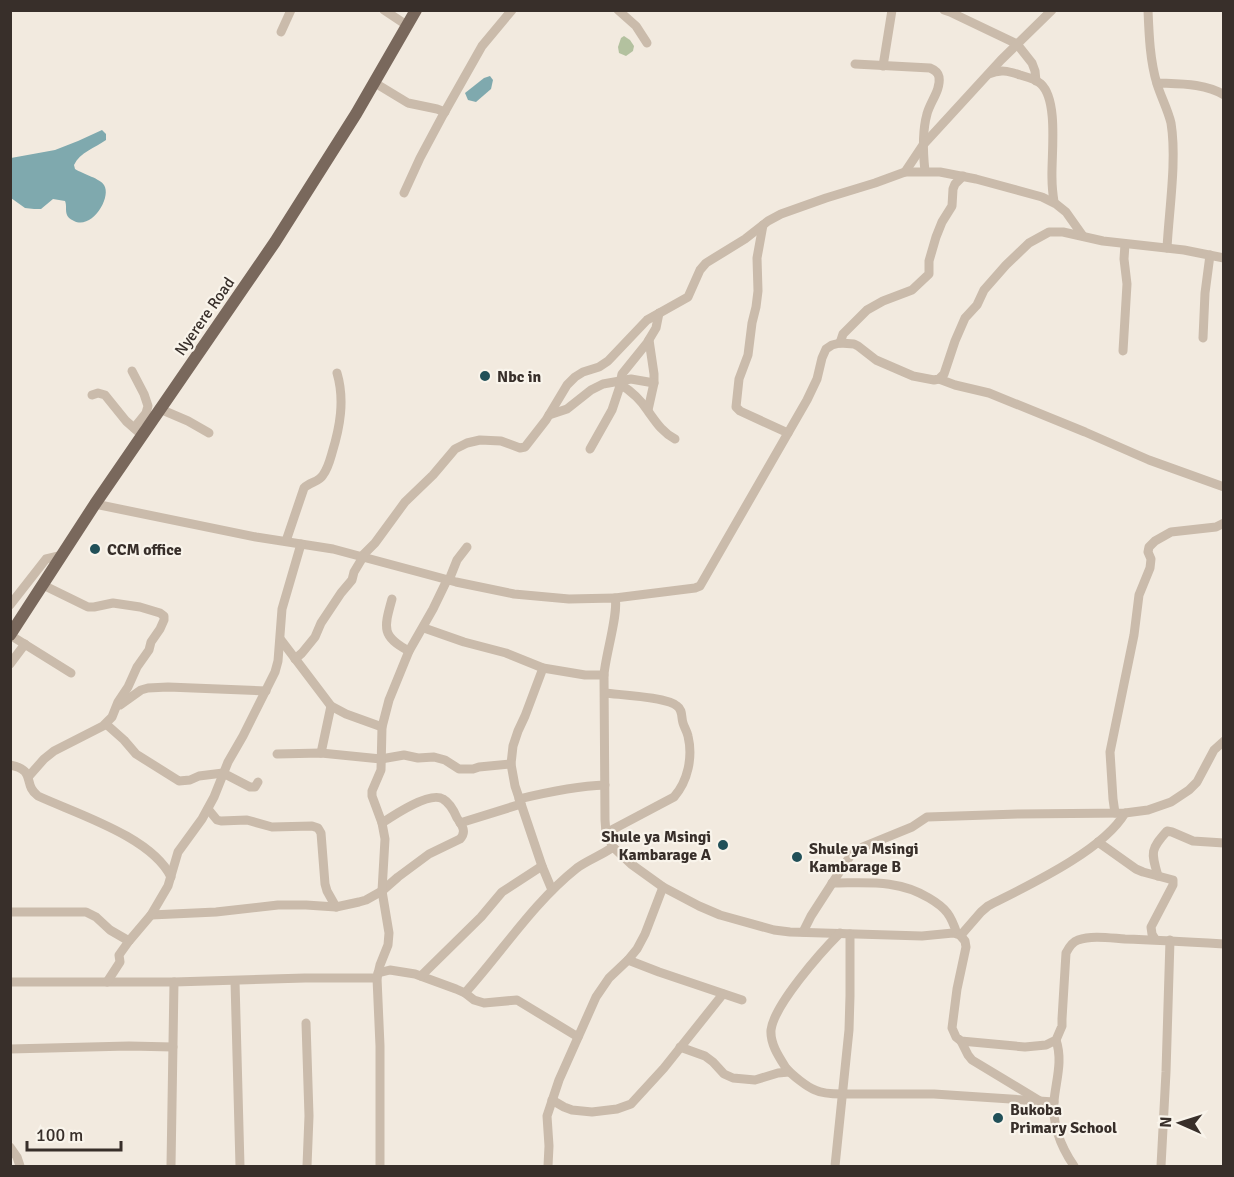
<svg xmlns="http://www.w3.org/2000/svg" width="1234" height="1177" font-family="Signika,sans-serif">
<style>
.green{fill:#b3c19f}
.water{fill:#7fa9ae}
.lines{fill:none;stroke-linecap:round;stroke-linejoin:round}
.minor{stroke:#cabbab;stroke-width:9}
.major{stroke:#79685c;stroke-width:12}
.poi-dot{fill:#215058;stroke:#f9f4eb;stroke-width:2}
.labels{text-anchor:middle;stroke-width:4.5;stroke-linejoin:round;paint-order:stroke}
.street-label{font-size:16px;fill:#382f2a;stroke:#f9f4eb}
.poi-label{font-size:16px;font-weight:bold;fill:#382f2a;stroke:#f9f4eb;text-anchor:start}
</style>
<rect width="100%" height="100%" fill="#f2eadf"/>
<polygon class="green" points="624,36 630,40 634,46 633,51 626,56 619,53 618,47 621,38"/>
<g class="water">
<polygon points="490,76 493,80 491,89 476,102 468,100 465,93 484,78"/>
<path d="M102 130 106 134V140C95 148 80 152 74 165L75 169C83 174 101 179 104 185 112 197 92 230 74 221 72 220 68 218 67 215 65 210 67 206 65 201L53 199 41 209H34L25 208 11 198V158L55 150 78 141Z"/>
</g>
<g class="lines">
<g class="minor">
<polyline points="384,10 408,26"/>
<polyline points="618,10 636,26 647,43"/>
<polyline points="944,10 950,12 1017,44 1032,63 1035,71 1036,81"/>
<path d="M1148 10C1149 35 1150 61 1157 84 1161 97 1168 110 1171 123 1177 160 1169 210 1167 248"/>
<polyline points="281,32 291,10"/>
<path d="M855 64 930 68C935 70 938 72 939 77 941 90 930 102 927 114 922 132 923 153 925 171"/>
<polyline points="883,66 892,10"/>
<path d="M989 74C1000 69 1008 71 1020 75 1027 77 1036 79 1041 84 1059 101 1051 156 1052 179 1052 187 1053 195 1054 202"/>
<polyline points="375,83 408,103 437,109 445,112"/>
<path d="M1157 83C1178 84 1205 83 1224 95"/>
<polyline points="905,172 923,145 1001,60 1052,10"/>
<polyline points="404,193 420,158 443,115 482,46 512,10"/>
<polyline points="763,225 757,258 758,291 756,307 752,323 748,355 739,379 736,407 740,411 788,433"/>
<polyline points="1203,338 1205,293 1210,255"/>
<polyline points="840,343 843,334 867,310 883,301 912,290 929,274 929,261 936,237 942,222 952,206 953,189 955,184 963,176"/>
<polyline points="1123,351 1127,284 1124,259 1125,244"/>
<polyline points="132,371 144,394 148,406 146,413 134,428"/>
<polyline points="939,379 955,385 989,393 1085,432 1149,460 1224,487"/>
<path d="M620 384C631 391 641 400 648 411 656 422 662 432 675 439"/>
<polyline points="92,395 98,393 105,395 126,421 142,435"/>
<polyline points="160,409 188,421 209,433"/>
<polyline points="648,410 654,383 654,374 649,340"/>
<polyline points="549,415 567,409 591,390 603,384 631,379 654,383"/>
<polyline points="590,449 612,410 619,389 622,374 647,343 656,328 659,313"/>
<path d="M95 504 256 537 333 549 456 582 514 594 569 599 615 598C619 612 605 657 604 675L605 820 606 833 613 847 631 864 663 887 699 906 720 915 774 930 790 932 922 936 953 933 959 934 965 941 966 947 957 989 952 1028 956 1037 961 1041 1025 1047 1046 1045 1056 1040 1062 1026V1019L1066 953C1069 947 1072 942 1078 940 1092 935 1110 938 1125 939 1158 940 1191 942 1224 944"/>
<path d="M286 541 304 488C310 482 319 482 323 475 328 468 330 460 332 453 340 427 345 400 337 373"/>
<polyline points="361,557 375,543 405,502 433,475 455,449 467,443 480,440 501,441 520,448 525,447 546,420 567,385 575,377 583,372 599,367 608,361 647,320 688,297 700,270 706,263 745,239 768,221 781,214 826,198 875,183 905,172 940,172 976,179 1042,197 1056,204 1066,212 1083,236"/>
<polyline points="449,580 457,560 467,547"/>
<polyline points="615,598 695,588 700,586 807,400 817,379 822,358 826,349 832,345 840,343 854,344 858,346 876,360 913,376 934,380 939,379 944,374 955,341 965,318 977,305 984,290 1006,265 1029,243 1049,232 1063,232 1103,241 1184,250 1224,258"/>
<path d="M392 599C384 628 381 636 409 651"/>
<polyline points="10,605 46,559 63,555"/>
<polyline points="424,628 464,642 506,653 543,668 585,675 604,675"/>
<polyline points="10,635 71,673"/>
<polyline points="281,640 331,706 346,714 382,727"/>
<polyline points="295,659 302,653 315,637 321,623 341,593 352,580 354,572 363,557"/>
<polyline points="10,664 25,644"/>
<polyline points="543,668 525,716 518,731 513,746 511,764 515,786 542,866 552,890"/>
<path d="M605 693C620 695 667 697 677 706 683 710 681 717 683 723 684 727 687 731 688 736 693 757 688 781 674 797L606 833"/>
<polyline points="120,705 141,690 148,688 168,687 266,691"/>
<polyline points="106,724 124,740 136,754 179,781 190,780 199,776 223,773 250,787 255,787 258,782"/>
<polyline points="321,753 331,706"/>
<polyline points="277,754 321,753 381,759 404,755 418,758 434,757 445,760 459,769 473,769 479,767 511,764"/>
<path d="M10 765C37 770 22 784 38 796 77 814 152 837 171 877"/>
<polyline points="29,776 44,759 54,751 103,726 112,717 118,702 128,687 137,667 149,650 151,642 160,629 164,620 164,616 160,613 140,607 113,603 94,607 88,607 43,585"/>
<path d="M519 799C548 792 576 786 605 785"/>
<polyline points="208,809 217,820 221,821 247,820 272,827 312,826 318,828 321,833 325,884 327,891 336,907"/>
<polyline points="1115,813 1113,799 1110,752 1134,635 1139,595 1150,568 1151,559 1148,552 1149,547 1155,541 1171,532 1216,527 1224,523"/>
<polyline points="460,823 521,804"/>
<polyline points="1098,842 1136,869 1143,872 1173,880 1173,885 1151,927 1152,934 1155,939"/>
<path d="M1158 876C1151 852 1150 850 1167 831L1172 832 1193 841 1224 843"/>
<path d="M832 883C867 883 898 879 929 898 946 908 951 915 957 934"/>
<polyline points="10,912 86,912 96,917 110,930 129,941"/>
<path d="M151 915 216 912 278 905H306L336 907 359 902 366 900 382 891 398 877 429 854 460 839C467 832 462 825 457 818 454 811 450 803 443 799 430 791 394 815 382 823"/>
<polyline points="803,932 811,916 842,868 851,855 863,847 912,827 927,817 1018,814 1125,813 1148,810 1171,802 1189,790 1197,782 1214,750 1224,741"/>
<path d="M840 933C821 952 774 1005 771 1030 770 1044 779 1057 786 1068 792 1075 807 1087 815 1090 823 1094 834 1094 842 1094H934L1054 1102"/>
<path d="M961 935 981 912 988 906C1027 886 1103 851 1125 813"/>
<polyline points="628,960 659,972 742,1000"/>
<polyline points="378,973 390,970 415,974 456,989 465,993 474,1000 484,1003 517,1000 578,1037"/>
<polyline points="421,976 481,917 502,892 542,866"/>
<polyline points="235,981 240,1166"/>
<polyline points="10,982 174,982 305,978 377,978"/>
<polyline points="107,982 120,962 119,955 129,941 151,915 168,886 178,852 202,819 214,797 228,762 243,736 275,672 278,661 282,609 301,544"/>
<path d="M465 993C502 952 533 903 577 868 588 860 602 855 613 847"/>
<polyline points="306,1023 309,1116 307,1166"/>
<path d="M1056 1040C1063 1061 1056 1080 1054 1101 1052 1125 1061 1147 1074 1166"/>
<polyline points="961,1041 968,1055 972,1060 1040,1101"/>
<polyline points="680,1047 705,1056 713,1062 724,1074 733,1078 755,1080 778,1073 789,1072"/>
<polyline points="10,1049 129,1046 173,1047"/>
<polyline points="552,1100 564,1107 572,1110 592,1112 617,1109 631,1104 664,1068 723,994"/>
<polyline points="10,1147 17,1157 20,1166"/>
<polyline points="171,1166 174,982"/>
<polyline points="380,1166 380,1046 377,978 380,965 388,945 389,933 382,891 385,839 382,823 372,796 372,791 381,770 382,727 389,700 409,651 433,609 447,580"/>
<polyline points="548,1166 549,1146 547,1116 559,1080 596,997 609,978 628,960 637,949 645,934 663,887"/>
<polyline points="835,1166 849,1030 850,996 850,934"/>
<polyline points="1161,1166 1166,1072 1170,940"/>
</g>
<polyline class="major" points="10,635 95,504 275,242 356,114 416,10"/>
</g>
<g class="poi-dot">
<circle cx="485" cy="376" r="6"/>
<circle cx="95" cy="549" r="6"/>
<circle cx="723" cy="845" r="6"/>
<circle cx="797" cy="857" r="6"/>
<circle cx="998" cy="1118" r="6"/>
</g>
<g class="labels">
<g class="street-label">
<text transform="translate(204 316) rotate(-55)" y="6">Nyerere Road</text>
</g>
<g class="poi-label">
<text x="497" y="382">Nbc in</text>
<text x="107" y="555">CCM office</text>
<text x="711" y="842" text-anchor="end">Shule ya Msingi<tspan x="711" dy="18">Kambarage A</tspan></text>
<text x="809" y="854">Shule ya Msingi<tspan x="809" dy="18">Kambarage B</tspan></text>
<text x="1010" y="1115">Bukoba<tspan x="1010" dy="18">Primary School</tspan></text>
</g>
</g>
<rect width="1234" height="1177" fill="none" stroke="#382f2a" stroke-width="24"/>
<g transform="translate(1180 1123) rotate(273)" stroke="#f9f4eb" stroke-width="4.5" paint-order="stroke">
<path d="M0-4.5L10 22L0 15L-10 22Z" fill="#382f2a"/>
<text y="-9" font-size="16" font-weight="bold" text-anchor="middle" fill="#382f2a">N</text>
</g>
<path d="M27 1141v9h94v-9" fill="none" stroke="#382f2a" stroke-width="3"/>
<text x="36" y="1141" font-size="18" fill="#382f2a" stroke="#f9f4eb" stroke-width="4.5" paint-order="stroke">100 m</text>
</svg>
